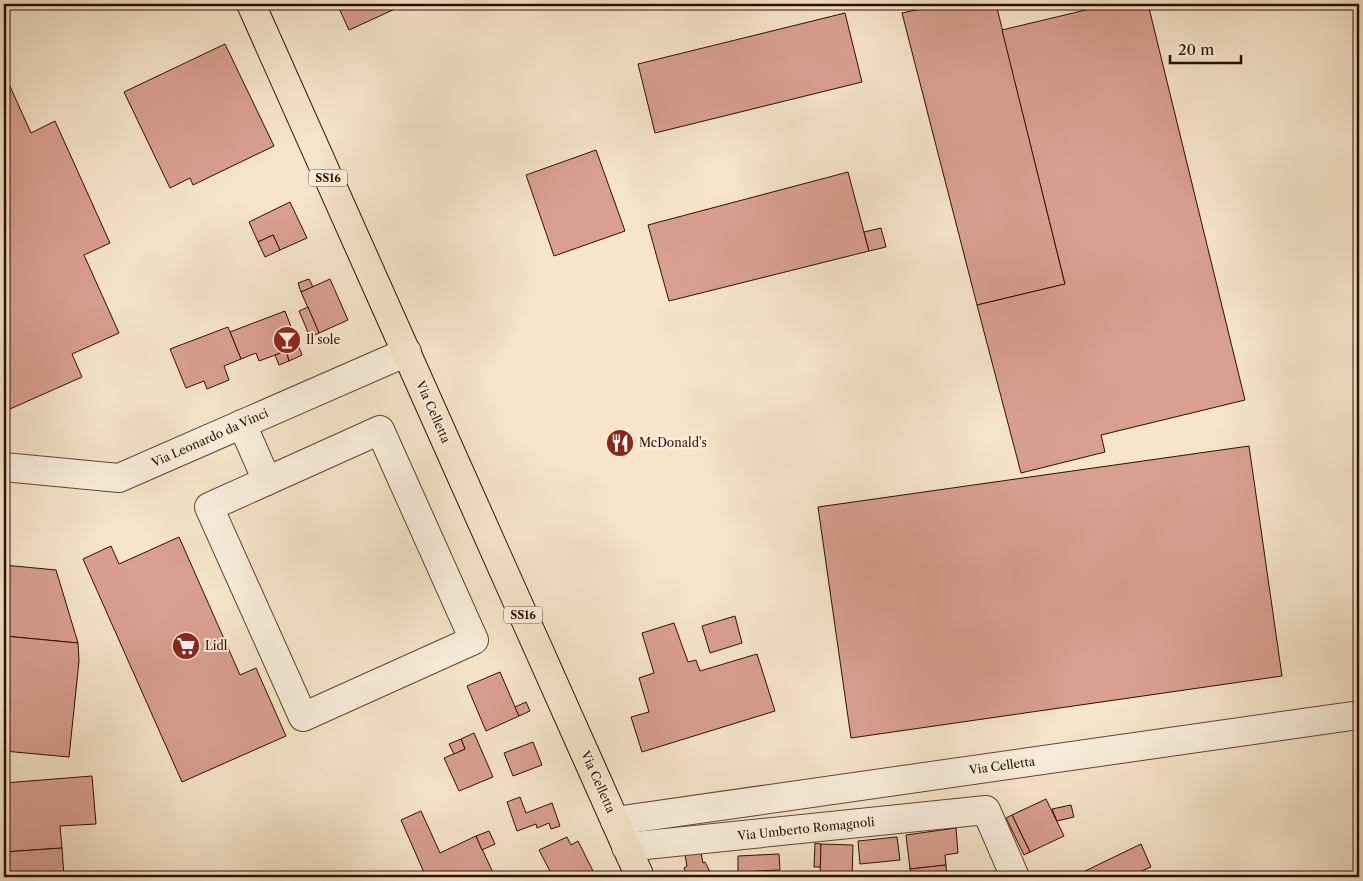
<svg xmlns="http://www.w3.org/2000/svg" width="1363" height="881" font-family="'Libre Caslon Text',serif">
<style>
.building{fill:#d99f91;stroke:#2f0e01}
.lines{fill:none;stroke-linecap:round;stroke-linejoin:round}
.minor-casing{stroke:#614434;stroke-width:30}
.major-casing{stroke:#2f0e01;stroke-width:30}
.minor{stroke:#f9eedd;stroke-width:28}
.major{stroke:#f6e5cb;stroke-width:28}
.labels{text-anchor:middle;stroke-width:4;stroke-linejoin:round;paint-order:stroke}
.shield{fill:#f9eedd;stroke:#6c5143;stroke-width:1}
.shield-label{font-size:11px;font-weight:bold;fill:#2f0e01}
.poi-label{font-size:12px;fill:#2f0e01;stroke:#f9eedd;text-anchor:start}
.street-label{font-size:12px;fill:#2f0e01;stroke:#f9eedd}
</style>
<rect width="100%" height="100%" fill="#f6e5cb"/>
<filter id="stains"><feTurbulence type="fractalNoise" baseFrequency=".004" numOctaves="4"/><feColorMatrix values="0 0 0 0 .2 0 0 0 0 .09 0 0 0 0 .02 0 0 0 .5 -.17"/></filter>
<radialGradient id="worn" r=".72"><stop offset=".6" stop-color="#630" stop-opacity="0"/><stop offset="1" stop-color="#630" stop-opacity=".3"/></radialGradient>
<g class="building">
<polygon points="337,4 406,4 349,30"/>
<polygon points="944,4 996,4 1065,284 977,305 902,13"/>
<polygon points="1111,4 1148,4 1245,400 1101,435 1105,452 1021,473 977,305 1065,284 1002,30"/>
<polygon points="845,13 862,82 655,133 638,64"/>
<polygon points="225,44 274,146 193,185 190,178 170,188 124,92"/>
<polygon points="4,73 31,133 55,121 110,243 84,255 119,333 72,354 82,377 10,409 4,395"/>
<polygon points="596,150 625,231 554,256 526,175"/>
<polygon points="848,172 869,251 669,301 648,225"/>
<polygon points="290,202 307,238 280,250 273,235 258,242 249,222"/>
<polygon points="881,228 886,247 869,251 864,232"/>
<polygon points="273,235 280,250 265,257 258,242"/>
<polygon points="309,279 313,287 301,292 298,283"/>
<polygon points="330,279 348,320 319,333 301,292"/>
<polygon points="308,307 319,333 310,337 299,311"/>
<polygon points="285,311 302,355 289,361 286,351 259,361 256,353 241,359 230,332"/>
<polygon points="228,327 241,359 224,366 229,380 207,389 204,381 186,388 170,349"/>
<polygon points="286,351 289,361 279,365 275,355"/>
<polygon points="1249,446 1282,676 851,738 818,507"/>
<polygon points="179,537 240,675 256,668 286,736 182,782 83,559 111,546 119,564"/>
<polygon points="4,565 56,570 78,643 4,636"/>
<polygon points="735,616 742,643 710,653 702,626"/>
<polygon points="674,623 688,662 696,660 700,671 757,654 775,711 642,752 631,717 649,712 639,678 654,673 642,633"/>
<polygon points="4,636 78,643 79,661 69,757 4,751"/>
<polygon points="500,672 519,716 486,731 467,686"/>
<polygon points="526,702 530,711 519,716 515,707"/>
<polygon points="474,733 493,777 459,791 444,758 465,749 461,739"/>
<polygon points="461,739 465,749 454,754 449,744"/>
<polygon points="533,742 542,765 513,776 504,753"/>
<polygon points="92,776 96,824 60,826 62,848 4,852 4,783"/>
<polygon points="520,797 526,813 552,803 560,826 551,829 549,823 537,828 536,824 517,831 507,802"/>
<polygon points="1046,799 1064,836 1030,852 1012,815"/>
<polygon points="1071,805 1074,817 1057,821 1052,809"/>
<polygon points="421,811 440,853 476,836 495,877 426,877 401,820"/>
<polygon points="1012,815 1030,852 1024,855 1006,818"/>
<polygon points="956,828 958,853 945,855 946,865 910,869 906,835"/>
<polygon points="489,831 495,844 482,850 476,836"/>
<polygon points="567,837 571,845 578,841 596,877 553,877 539,850"/>
<polygon points="897,837 900,860 860,864 858,841"/>
<polygon points="815,843 821,844 821,867 814,867"/>
<polygon points="821,844 853,845 852,877 820,877"/>
<polygon points="1141,844 1151,867 1128,877 1086,877 1083,872"/>
<polygon points="62,848 64,877 4,877 4,852"/>
<polygon points="701,853 703,863 705,862 710,872 699,877 688,877 684,868 687,866 685,855"/>
<polygon points="779,854 780,870 757,871 758,877 738,877 738,856"/>
<polygon points="946,865 947,877 911,877 910,869"/>
</g>
<g class="lines">
<defs>
<g id="minor">
<polyline points="242,424 267,481"/>
<polygon points="380,430 474,640 303,717 209,507"/>
<polyline points="4,467 119,478 407,352"/>
<polyline points="615,821 1359,715"/>
<polyline points="626,847 986,810 1015,877"/>
</g>
<polyline id="major" points="251,4 640,877"/>
</defs>
<use href="#minor" class="minor-casing"/>
<use href="#major" class="major-casing"/>
<use href="#minor" class="minor"/>
<use href="#major" class="major"/>
</g>
<defs>
<symbol id="bar-disc" viewBox="-11 -11 22 22"><circle r="9.5" fill="#8f2418" stroke="#f9eedd"/><path d="M-6-5H6L.8 .8V4.5H3.5V6h-7V4.5H-.8V.8Z" fill="#fff"/></symbol>
<symbol id="restaurant-disc" viewBox="-11 -11 22 22"><circle r="9.5" fill="#8f2418" stroke="#f9eedd"/><path d="M-5-6h1v4h1v-4h1v4h1v-4h1v5L-1.5 .5V6h-2V.5L-5-1ZM5-6V6H3V1.5H1.5Q1.5-4 5-6Z" fill="#fff"/></symbol>
<symbol id="supermarket-disc" viewBox="-11 -11 22 22"><circle r="9.5" fill="#8f2418" stroke="#f9eedd"/><path d="M-6-5.5h2.5l.6 2H6L4.5 2H-2.5L-4.4-4H-6ZM-1.5 3.2a1.3 1.3 0 1 0 .1 0ZM3 3.2a1.3 1.3 0 1 0 .1 0Z" fill="#fff"/></symbol>
</defs>
<g fill-rule="evenodd">
<use href="#bar-disc" x="271" y="324" width="32" height="32"/>
<use href="#restaurant-disc" x="604" y="427" width="32" height="32"/>
<use href="#supermarket-disc" x="170" y="630" width="32" height="32"/>
</g>
<g class="labels">
<g class="shield">
<rect x="309" y="169.5" width="38" height="17" rx="4"/>
<rect x="504" y="606.5" width="38" height="17" rx="4"/>
</g>
<g class="shield-label">
<text x="328" y="182">SS16</text>
<text x="523" y="619">SS16</text>
</g>
<g class="poi-label">
<text x="306" y="344">Il sole</text>
<text x="639" y="447">McDonald's</text>
<text x="205" y="650">Lidl</text>
</g>
<g class="street-label">
<text transform="translate(433 412) rotate(66)" y="4">Via Celletta</text>
<text transform="translate(210 438) rotate(-24)" y="4">Via Leonardo da Vinci</text>
<text transform="translate(1002 766) rotate(-8)" y="4">Via Celletta</text>
<text transform="translate(598 782) rotate(66)" y="4">Via Celletta</text>
<text transform="translate(806 829) rotate(-6)" y="4">Via Umberto Romagnoli</text>
</g>
</g>
<rect width="1363" height="881" fill="none" stroke="#f6e5cb" stroke-width="20"/>
<rect x="5" y="5" width="1353" height="871" fill="none" stroke="#2f0e01" stroke-width="2.5"/>
<rect x="10" y="10" width="1343" height="861" fill="none" stroke="#2f0e01"/>
<path d="M1170 55v8h71v-8" fill="none" stroke="#2f0e01" stroke-width="2.5"/>
<text x="1178" y="55" font-size="15" fill="#2f0e01" stroke="#f9eedd" stroke-width="4" paint-order="stroke">20 m</text>
<rect width="100%" height="100%" filter="url(#stains)"/>
<rect width="100%" height="100%" fill="url(#worn)"/>
</svg>
